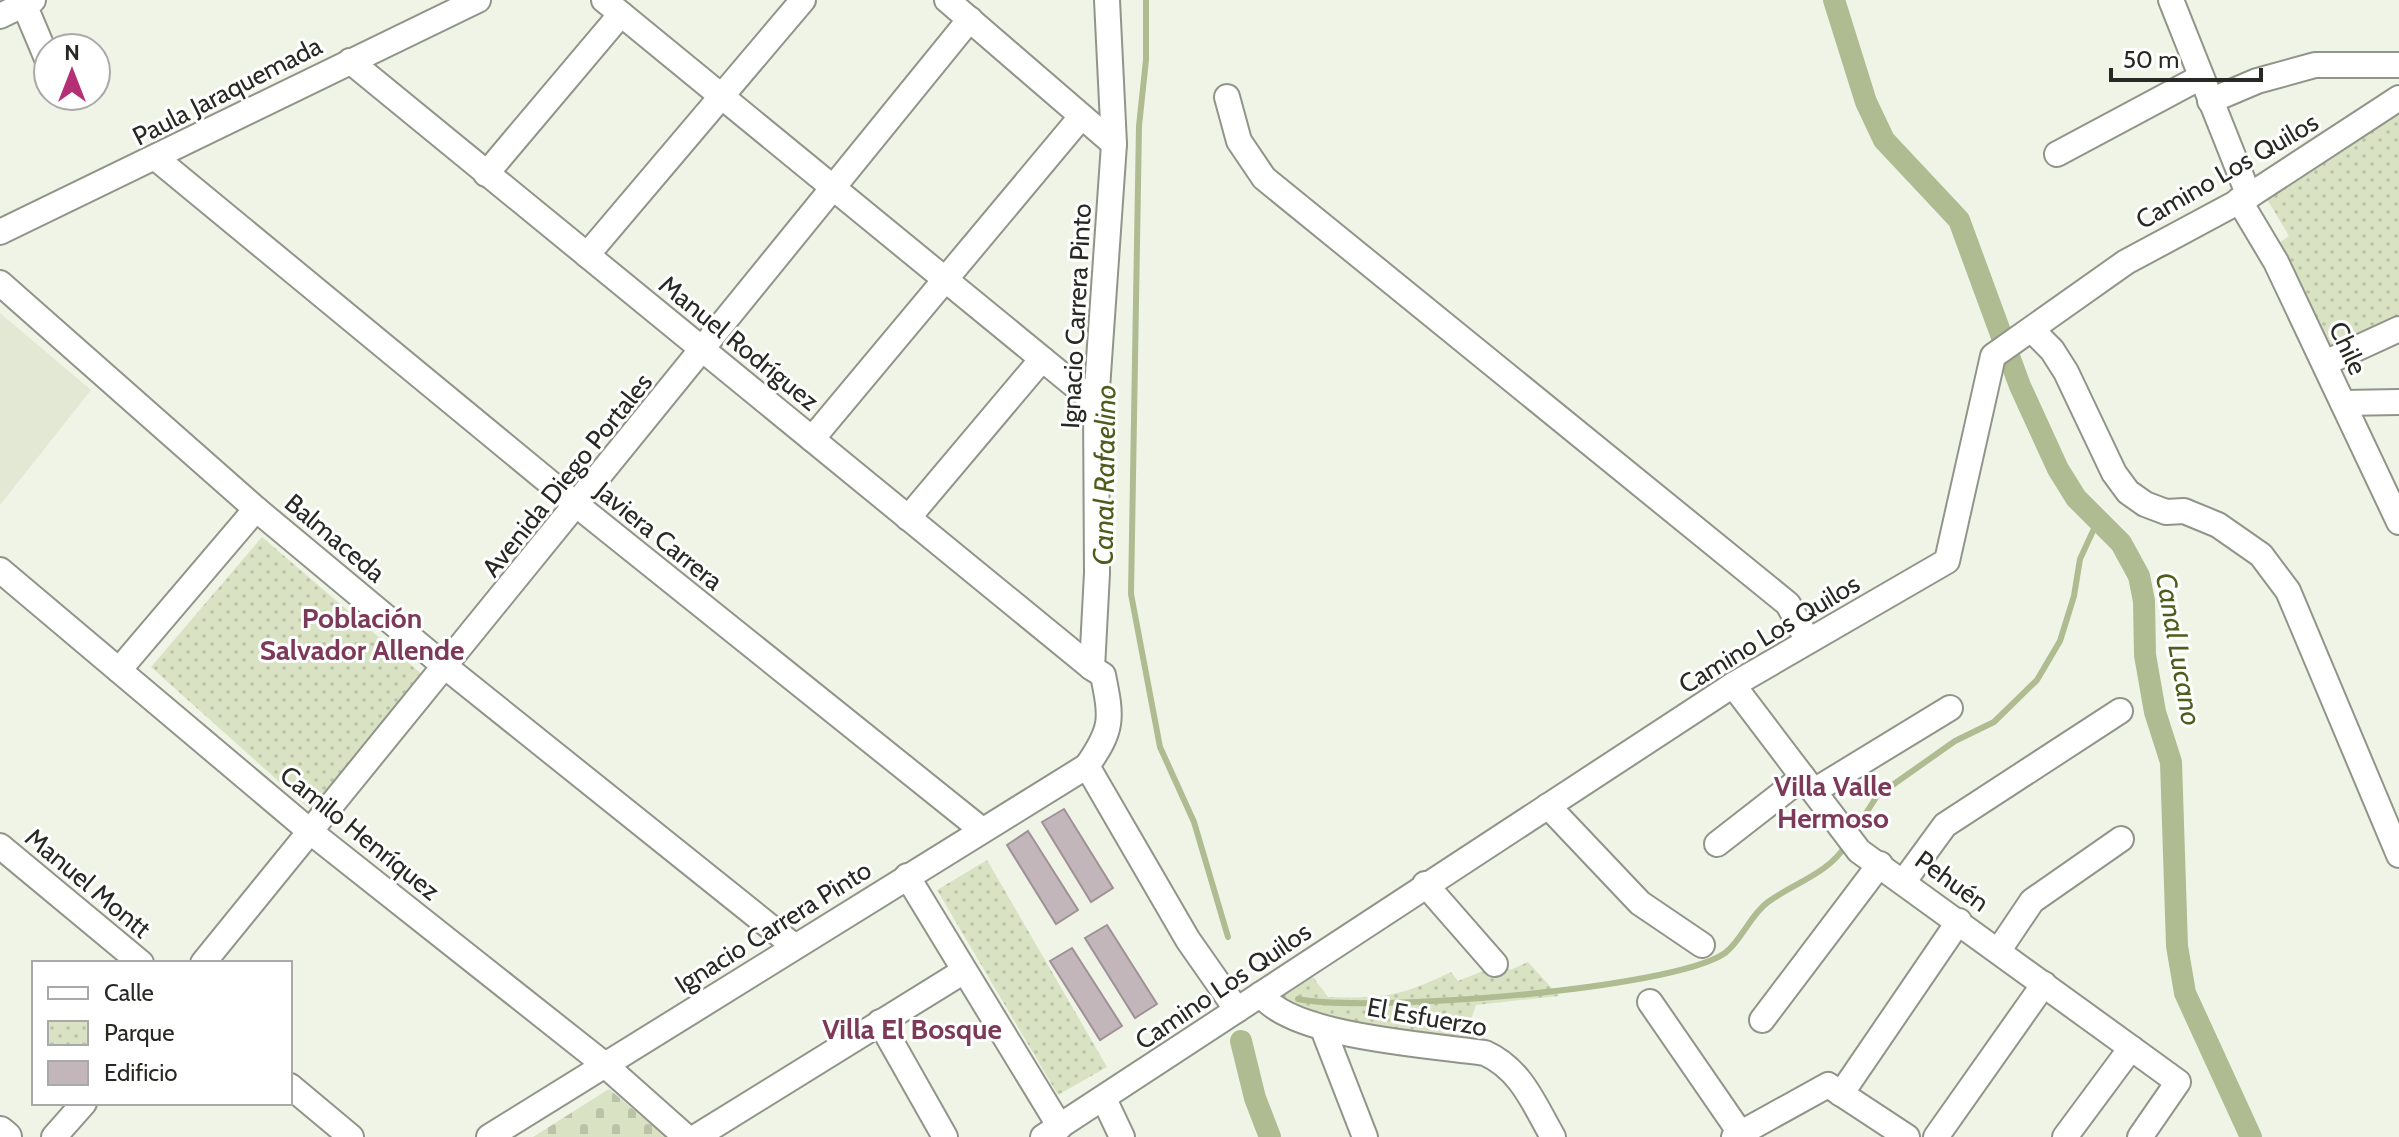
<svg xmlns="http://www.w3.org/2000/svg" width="2399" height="1137" font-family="Cabin,sans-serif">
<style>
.built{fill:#e3e8d5}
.cemetery{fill:url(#cemetery-stones)}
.park{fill:url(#park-dots)}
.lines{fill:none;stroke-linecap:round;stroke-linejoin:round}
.stream{stroke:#afbb90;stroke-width:6}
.canal{stroke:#afbb90;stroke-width:22}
.building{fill:#c3b6bb;stroke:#9f9297;stroke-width:2}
.minor-casing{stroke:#919489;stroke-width:28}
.major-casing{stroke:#919489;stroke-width:34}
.minor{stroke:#fff;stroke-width:24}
.major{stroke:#fff;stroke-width:30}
.labels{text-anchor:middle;stroke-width:6;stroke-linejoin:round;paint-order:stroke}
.street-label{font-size:26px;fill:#282925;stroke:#fff}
.water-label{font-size:28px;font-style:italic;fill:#4f5c1b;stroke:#fff}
.neighbourhood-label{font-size:28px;font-weight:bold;fill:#7d3a58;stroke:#fff}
</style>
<defs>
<pattern id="cemetery-stones" width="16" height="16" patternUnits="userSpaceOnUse" patternTransform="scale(2)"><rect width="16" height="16" fill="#d9e2c2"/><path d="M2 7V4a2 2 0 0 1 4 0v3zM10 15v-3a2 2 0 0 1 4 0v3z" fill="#bac2a7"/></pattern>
<pattern id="park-dots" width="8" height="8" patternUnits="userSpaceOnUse" patternTransform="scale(2)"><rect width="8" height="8" fill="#d9e2c2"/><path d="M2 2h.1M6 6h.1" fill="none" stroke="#bac2a7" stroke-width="1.8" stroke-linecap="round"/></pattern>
</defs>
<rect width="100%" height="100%" fill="#f0f4e7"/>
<polygon class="built" points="0,313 91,390 0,505"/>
<polygon class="cemetery" points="609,1089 666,1137 533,1137"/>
<g class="park">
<polygon points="2399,107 2399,317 2327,351 2279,243 2289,236 2264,194"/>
<polygon points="262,537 424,676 313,812 151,667"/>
<polygon points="987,860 1107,1067 1058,1095 937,890"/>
<path d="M1528 962 1559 996 1476 1005 1469 1025 1493 1046 1314 1016 1300 1011 1278 995 1313 977 1328 997C1384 999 1401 996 1451 972L1458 981 1503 963 1510 970Z"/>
</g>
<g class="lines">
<g class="stream">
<polyline points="1146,0 1146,60 1139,126 1131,594 1160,747 1194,822 1228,937"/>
<polyline points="1854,832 1877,796 1955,741 1994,722 2037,680 2060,641 2074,596 2080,559 2099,518"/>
<path d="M1298 999C1364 1013 1672 990 1725 953 1742 940 1750 915 1768 902 1794 883 1828 874 1846 845"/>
</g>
<g class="canal">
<polyline points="1834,0 1866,102 1884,140 1959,220 2020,386 2058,469 2076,498 2121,543 2139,576 2144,601 2145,655 2155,712 2171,762 2177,946 2185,993 2251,1137"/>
<polyline points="1241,1041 1255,1098 1270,1137"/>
</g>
</g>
<g class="building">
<polygon points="1064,809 1113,888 1091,902 1042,822"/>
<polygon points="1028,831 1078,910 1056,924 1007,845"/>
<polygon points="1107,925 1157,1004 1135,1018 1085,938"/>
<polygon points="1072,948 1122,1026 1100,1040 1050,961"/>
</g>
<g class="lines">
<defs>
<g id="minor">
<polyline points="604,0 1096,403"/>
<polyline points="947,0 1114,144"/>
<path d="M1107 0 1114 144 1096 403 1097 573 1092 668 1103 675C1112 719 1113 729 1087 766L1188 940 1237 1010"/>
<polyline points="2171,0 2249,196"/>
<polyline points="24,4 48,61"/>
<polyline points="0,16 33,0"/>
<polyline points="350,61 1092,668"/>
<polyline points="1227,97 1239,141 1264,178 1788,604 1808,641"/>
<polyline points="2210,101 2257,81 2315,65 2399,65"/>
<polyline points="2057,154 2201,77"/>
<polyline points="157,159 578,506 982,830"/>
<polyline points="486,174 621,14"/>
<polyline points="2239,200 2276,262 2399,522"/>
<polyline points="0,232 478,0"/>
<polyline points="587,255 803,0"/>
<polyline points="0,283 256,509 447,668 794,946"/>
<polyline points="2032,330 2052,350 2066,372 2114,473 2128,492 2145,504 2166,512 2184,511 2218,525 2261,555 2288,591 2399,855"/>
<polyline points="2325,363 2399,329"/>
<polyline points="2343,403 2399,402"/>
<polyline points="812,439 1081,117"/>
<polyline points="908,518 1042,359"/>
<polyline points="0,570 312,833 605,1065 686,1137"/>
<polyline points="119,670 256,509"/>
<polyline points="1733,685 1859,851 2178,1082 2140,1137"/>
<polyline points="1814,791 1950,708"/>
<polyline points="1548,806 1640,903 1702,945"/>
<polyline points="1717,844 1803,777"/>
<polyline points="0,846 141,963"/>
<polyline points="907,876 1060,1127"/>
<polyline points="1904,881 1945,825 2120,711"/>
<polyline points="1425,884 1495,964"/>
<polyline points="1999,950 2032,901 2121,839"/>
<polyline points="203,963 970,19"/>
<path d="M1261 994C1290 1037 1432 1045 1485 1053 1521 1069 1534 1104 1553 1137"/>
<polyline points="1650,1002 1743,1137"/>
<polyline points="1762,1020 1880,864"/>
<polyline points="880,1022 945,1137"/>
<polyline points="1323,1029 1365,1137"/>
<polyline points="290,1086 351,1137"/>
<polyline points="1841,1094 1959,921"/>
<polyline points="1104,1099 1122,1137"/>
<polyline points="54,1137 84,1103"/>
<polyline points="489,1137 1087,766"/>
<polyline points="696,1137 964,971"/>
<polyline points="1043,1137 1733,685 1947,561 1993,356 2126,262 2249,196 2399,98"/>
<polyline points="1734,1137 1828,1085 1907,1137"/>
<polyline points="1936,1137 2044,984"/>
<polyline points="2065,1137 2131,1048"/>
</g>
<polyline id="major" points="0,1132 6,1137"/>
</defs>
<use href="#minor" class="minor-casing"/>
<use href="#major" class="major-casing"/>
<use href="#minor" class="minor"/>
<use href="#major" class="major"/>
</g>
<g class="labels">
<g class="street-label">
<text transform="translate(227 91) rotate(-27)" y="9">Paula Jaraquemada</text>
<text transform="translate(2227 171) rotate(-30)" y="9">Camino Los Quilos</text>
<text transform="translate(1076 316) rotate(-87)" y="9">Ignacio Carrera Pinto</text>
<text transform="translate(739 343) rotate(39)" y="9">Manuel Rodríguez</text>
<text transform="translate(2348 348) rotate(65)" y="9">Chile</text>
<text transform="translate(567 475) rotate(-51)" y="9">Avenida Diego Portales</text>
<text transform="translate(659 536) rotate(39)" y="9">Javiera Carrera</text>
<text transform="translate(335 538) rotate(40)" y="9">Balmaceda</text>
<text transform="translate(1769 634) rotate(-31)" y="9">Camino Los Quilos</text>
<text transform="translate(360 833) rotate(39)" y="9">Camilo Henríquez</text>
<text transform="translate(1952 881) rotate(36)" y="9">Pehuén</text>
<text transform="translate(88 883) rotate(40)" y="9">Manuel Montt</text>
<text transform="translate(773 927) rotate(-32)" y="9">Ignacio Carrera Pinto</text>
<text transform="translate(1223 986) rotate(-34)" y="9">Camino Los Quilos</text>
<text transform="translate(1427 1017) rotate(10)" y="9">El Esfuerzo</text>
</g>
<g class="water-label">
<text transform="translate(1104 475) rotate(-89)" y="10">Canal Rafaelino</text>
<text transform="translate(2179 649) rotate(80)" y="10">Canal Lucano</text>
</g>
<g class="neighbourhood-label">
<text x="362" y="628">Población<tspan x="362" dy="32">Salvador Allende</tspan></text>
<text x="1833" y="796">Villa Valle<tspan x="1833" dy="32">Hermoso</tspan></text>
<text x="912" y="1039">Villa El Bosque</text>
</g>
</g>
<rect x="32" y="961" width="260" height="144" fill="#ffffff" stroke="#a9a9a8" stroke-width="2"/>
<rect x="48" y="987" width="40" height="12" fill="#ffffff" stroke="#a9a9a8" stroke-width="2"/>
<text x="104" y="1001" font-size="24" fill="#282925">Calle</text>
<rect x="48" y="1021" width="40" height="24" fill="url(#park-dots)" stroke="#a9a9a8" stroke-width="2"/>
<text x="104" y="1041" font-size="24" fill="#282925">Parque</text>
<rect x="48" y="1061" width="40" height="24" fill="#c3b6bb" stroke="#a9a9a8" stroke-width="2"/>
<text x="104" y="1081" font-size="24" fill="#282925">Edificio</text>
<g transform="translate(72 72)"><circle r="38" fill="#ffffff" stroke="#a9a9a8" stroke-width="2"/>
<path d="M0-6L14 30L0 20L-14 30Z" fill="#b42f74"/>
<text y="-12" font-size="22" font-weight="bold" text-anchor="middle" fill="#282925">N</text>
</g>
<path d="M2111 68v12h150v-12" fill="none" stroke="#282925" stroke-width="4"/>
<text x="2123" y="68" font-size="24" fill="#282925" stroke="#ffffff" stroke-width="6" paint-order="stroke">50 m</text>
</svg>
